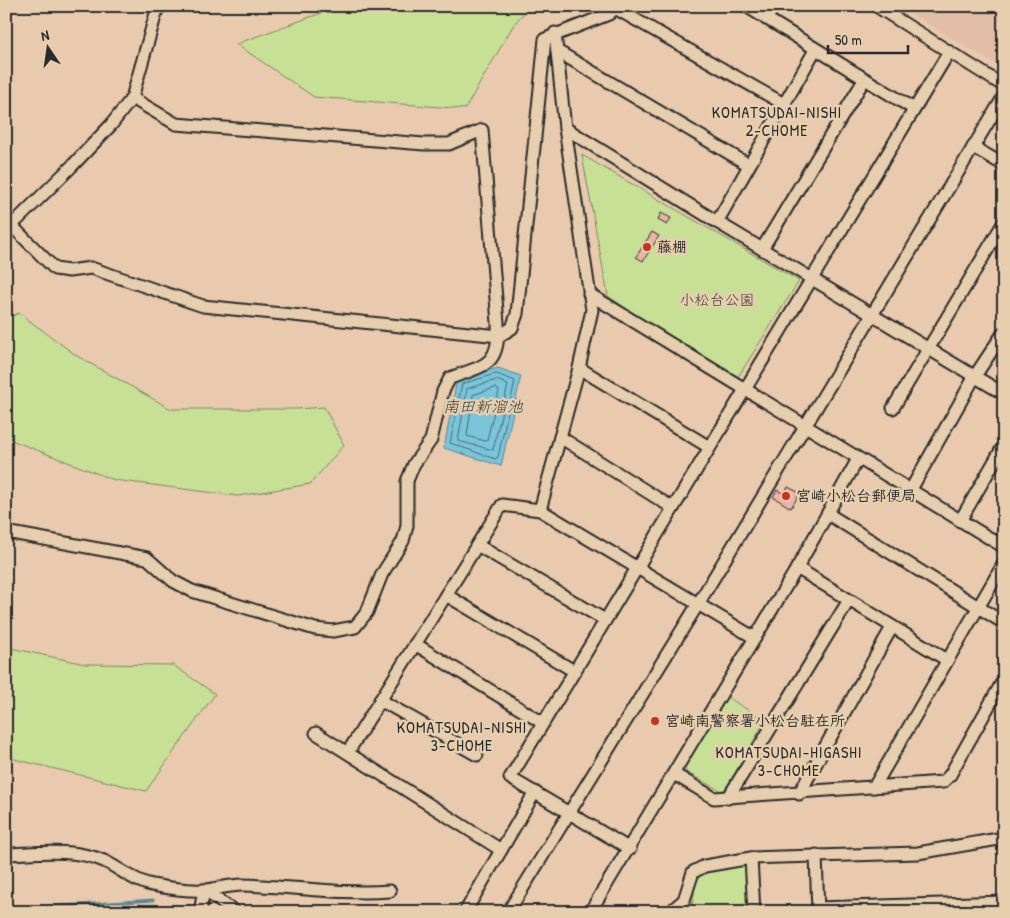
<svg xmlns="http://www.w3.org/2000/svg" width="1010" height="918" font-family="'Patrick Hand','Klee One',sans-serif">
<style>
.built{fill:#e2bda8}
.green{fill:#c7e096;stroke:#798660}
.water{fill:#7ac5da;stroke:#5a8794}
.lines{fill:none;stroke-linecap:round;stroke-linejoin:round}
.shore{stroke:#4b6971;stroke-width:1}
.stream{stroke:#5a8794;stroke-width:3}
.building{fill:#ecb4aa;stroke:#2b2b2b}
.minor-casing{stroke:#2b2b2b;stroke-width:15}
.minor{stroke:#e6ceae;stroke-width:11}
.poi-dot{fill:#c8321e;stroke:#e6ceae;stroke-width:2}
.labels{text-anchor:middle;stroke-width:5;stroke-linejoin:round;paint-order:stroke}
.poi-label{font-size:15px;font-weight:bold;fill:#2b2b2b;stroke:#e6ceae;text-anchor:start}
.park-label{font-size:15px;fill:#3b3d36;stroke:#e6ceae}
.neighbourhood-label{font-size:16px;letter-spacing:1px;fill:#2b2b2b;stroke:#e6ceae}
.water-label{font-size:16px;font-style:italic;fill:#374245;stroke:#e6ceae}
</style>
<rect width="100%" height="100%" fill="#e9caae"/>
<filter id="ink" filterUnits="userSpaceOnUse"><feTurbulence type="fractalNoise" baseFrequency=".02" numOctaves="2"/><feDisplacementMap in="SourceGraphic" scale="10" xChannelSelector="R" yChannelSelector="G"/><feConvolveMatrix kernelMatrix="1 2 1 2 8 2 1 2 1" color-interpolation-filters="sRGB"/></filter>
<g filter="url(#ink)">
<polygon class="built" points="898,6 1004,6 1004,54 997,65"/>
<g class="green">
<polygon points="353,6 530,6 514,24 465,109 314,97 236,44 324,12"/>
<polygon points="582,155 799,281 734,383 608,296"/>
<polygon points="19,313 77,356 171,409 297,409 324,407 344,445 310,484 238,496 114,480 6,438 6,319"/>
<polygon points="6,647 85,664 173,665 215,694 146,791 6,757"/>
<polygon points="726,696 765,721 726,789 721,791 686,772 685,765"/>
<polygon points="747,865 746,912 681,912 693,902 696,877 704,872"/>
</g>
<polygon class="water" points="498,368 521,376 501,466 444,448 457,379"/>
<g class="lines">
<g class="shore">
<polygon points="497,374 515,381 498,457 495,459 450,443 462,384"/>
<polygon points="497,380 508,385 493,450 458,441 467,389"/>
<polygon points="496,388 499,391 487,440 485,441 467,436 473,395"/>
</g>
<polyline class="stream" points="6,910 153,900"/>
</g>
<g class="building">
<polygon points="661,213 671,218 667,225 658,220"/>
<polygon points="652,232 659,236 643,261 636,257"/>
<polygon points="788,487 800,493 791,508 773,497 777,490 784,494"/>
</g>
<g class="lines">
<defs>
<g id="minor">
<polyline points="746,6 914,109"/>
<polyline points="876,6 1004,86"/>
<polyline points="615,8 784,104"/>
<polyline points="766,19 774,6"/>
<polyline points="557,51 749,165"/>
<polyline points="565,128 717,222 1004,394"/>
<polyline points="973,147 1004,165"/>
<polyline points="6,220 55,269 69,271 91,268 203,306 499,336 512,328 517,314 545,39 609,14 617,6"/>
<polyline points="717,222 815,50"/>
<polyline points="8,229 72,166 111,125 132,98 158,6"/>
<polyline points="762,249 864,80"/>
<polyline points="589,294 1004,547"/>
<polyline points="579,368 709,447"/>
<polyline points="893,408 1004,222"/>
<polyline points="560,437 673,508"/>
<polyline points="910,491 975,376 1004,332"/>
<polyline points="540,510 579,368 592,310 565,128 555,33"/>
<polyline points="828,514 1004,623"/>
<polyline points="960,521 1004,445"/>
<path d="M6 532 147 558 173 581 192 591 315 629 333 631 355 627 367 612 382 574 403 541 407 526V481L414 464 431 440 443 391 450 378C485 365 500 366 498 323L482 130 449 144H424L176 124 132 98"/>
<polyline points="477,545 605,620"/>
<polyline points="797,568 947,660"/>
<polyline points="446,595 574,671"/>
<polyline points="415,644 543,723"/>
<polyline points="380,700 477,755"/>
<polyline points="316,733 501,850"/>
<polyline points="348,752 502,505 540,510 755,638"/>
<polyline points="674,774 714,798 943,782 950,775 1004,679"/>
<polyline points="874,787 1004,563"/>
<polyline points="799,794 892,627"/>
<polyline points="728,798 849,600"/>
<polyline points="630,849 510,778 949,52"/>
<path d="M6 854C39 853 73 848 104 861 119 868 135 882 152 885 168 888 188 891 205 890 217 889 230 885 242 885 292 886 341 895 390 891"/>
<polyline points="816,855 818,912"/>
<polyline points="751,858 754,912"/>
<polyline points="204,890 235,912"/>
<polyline points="817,908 1004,902"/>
<polyline points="200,912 204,890"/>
<polyline points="465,912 535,792"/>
<polyline points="508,912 698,604 1004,96"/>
<polyline points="590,912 797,568 858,459"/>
<polyline points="670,912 684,900 693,872 705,866 751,858 918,853 1004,838"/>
</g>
</defs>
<use href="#minor" class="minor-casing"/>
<use href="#minor" class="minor"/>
</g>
</g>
<g class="poi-dot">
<circle cx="647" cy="247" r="5"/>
<circle cx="786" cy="496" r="5"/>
<circle cx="655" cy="721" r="5"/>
</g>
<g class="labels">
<g class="poi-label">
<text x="657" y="252">藤棚</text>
<text x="796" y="501">宮崎小松台郵便局</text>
<text x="665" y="726">宮崎南警察署小松台駐在所</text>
</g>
<g class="park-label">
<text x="717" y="305">小松台公園</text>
</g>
<g class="neighbourhood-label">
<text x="777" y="118">KOMATSUDAI-NISHI<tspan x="777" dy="18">2-CHOME</tspan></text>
<text x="462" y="733">KOMATSUDAI-NISHI<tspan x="462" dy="18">3-CHOME</tspan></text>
<text x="789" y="758">KOMATSUDAI-HIGASHI<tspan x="789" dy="18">3-CHOME</tspan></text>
</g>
<g class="water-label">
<text x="483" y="412">南田新溜池</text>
</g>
</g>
<rect width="1010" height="918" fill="none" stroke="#e6ceae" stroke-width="25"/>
<rect x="12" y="12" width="985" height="893" fill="none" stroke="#2b2b2b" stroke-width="2" filter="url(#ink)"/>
<g transform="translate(48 48) rotate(347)" stroke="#e6ceae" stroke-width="4" paint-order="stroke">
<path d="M0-4L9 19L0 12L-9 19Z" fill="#2b2b2b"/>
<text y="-8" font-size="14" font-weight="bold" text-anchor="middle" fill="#2b2b2b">N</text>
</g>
<path d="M828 45v8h80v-8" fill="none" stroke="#2b2b2b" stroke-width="2.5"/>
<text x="835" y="45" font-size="15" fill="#2b2b2b" stroke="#e6ceae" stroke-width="4" paint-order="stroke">50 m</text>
</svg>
